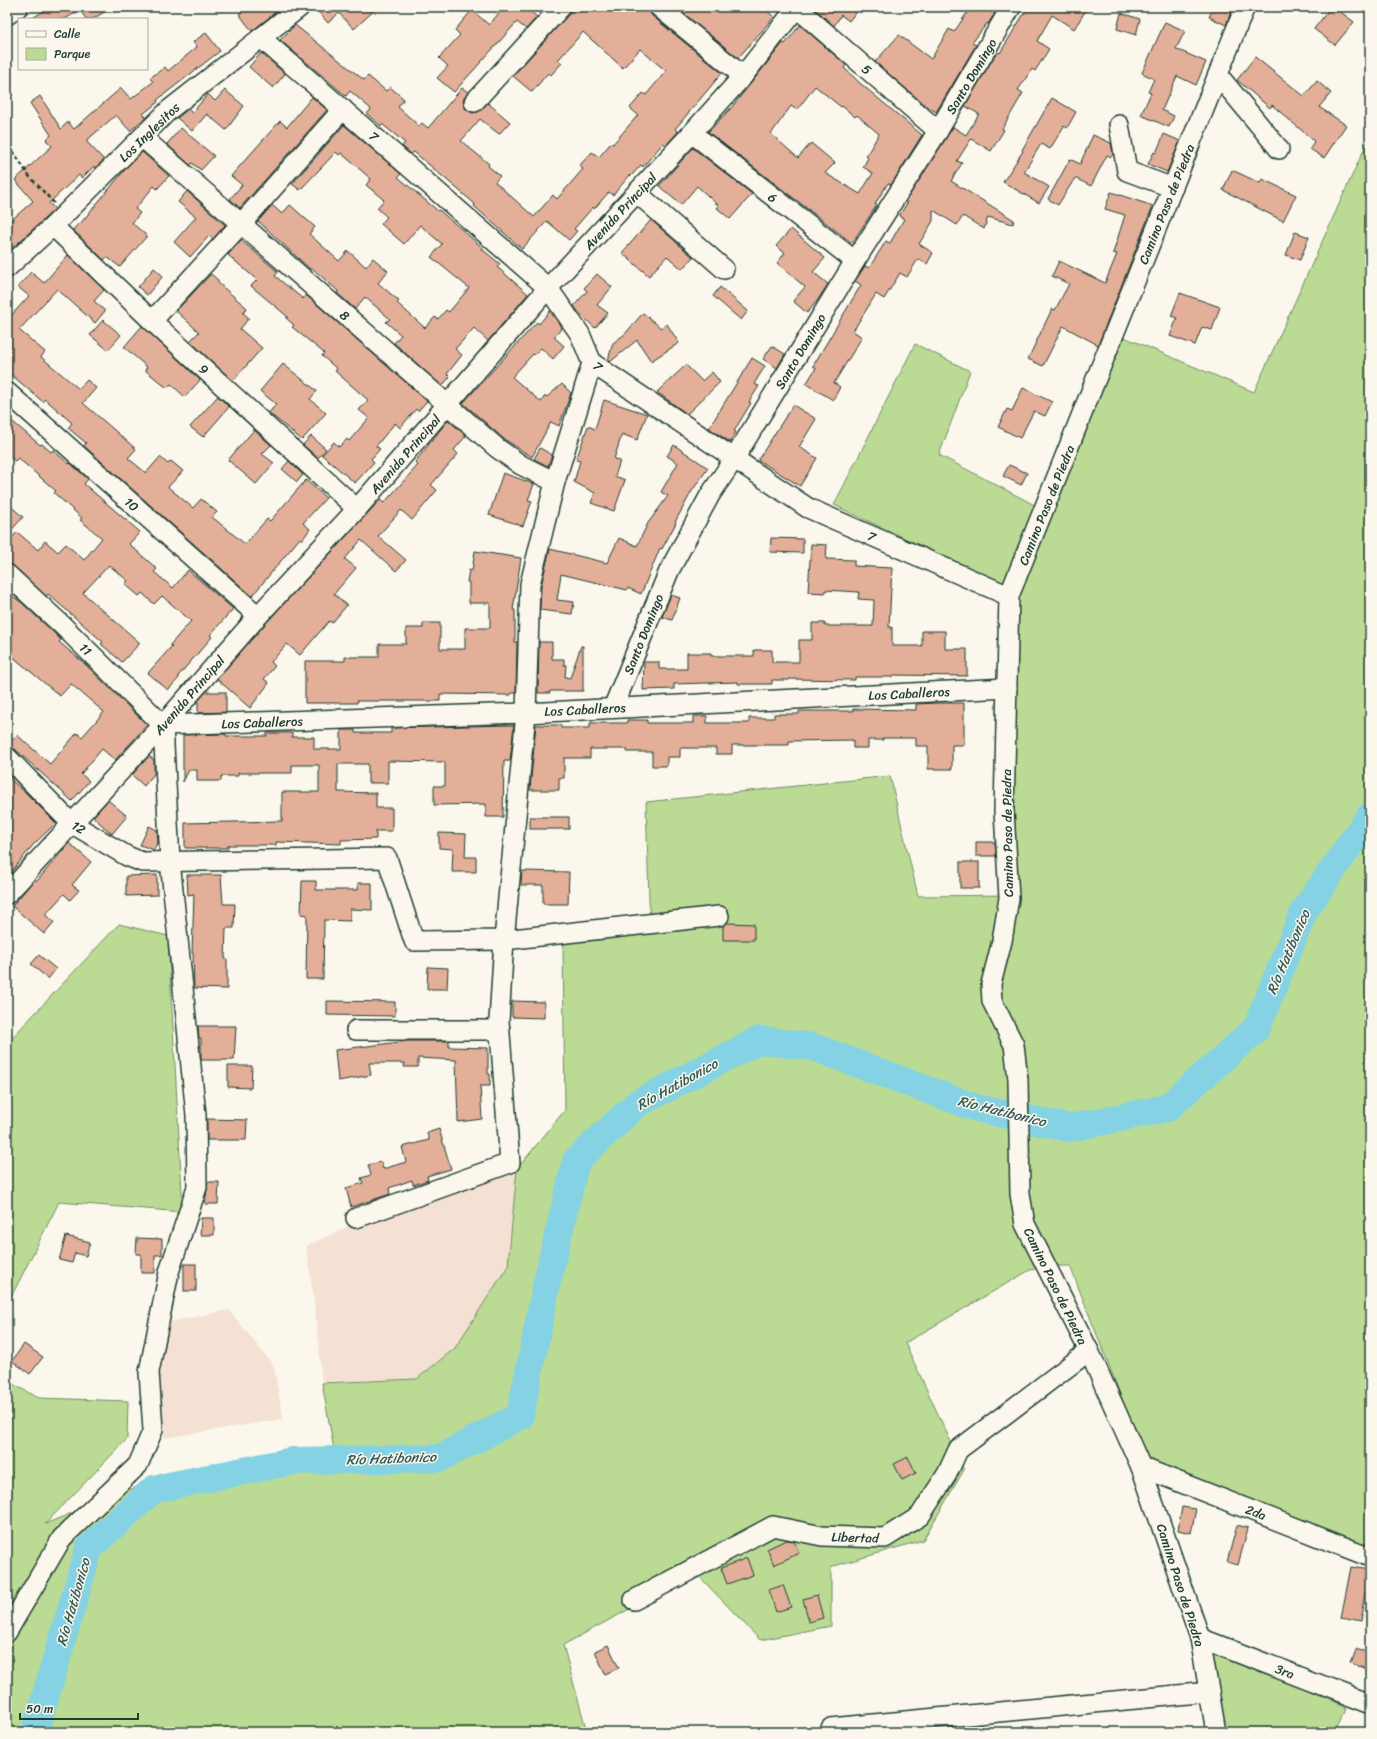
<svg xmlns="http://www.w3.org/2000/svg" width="1377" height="1739" font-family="Sriracha,sans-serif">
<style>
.built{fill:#f4e1d3}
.green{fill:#bbdb94;stroke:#6d8c64}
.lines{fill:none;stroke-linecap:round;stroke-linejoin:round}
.river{stroke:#84d2e3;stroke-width:28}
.building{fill:#e4af98;stroke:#1f3d34;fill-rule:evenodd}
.minor-casing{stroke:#1f3d34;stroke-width:22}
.path{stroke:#1f3d34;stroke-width:2.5;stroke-dasharray:4 3;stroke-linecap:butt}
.minor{stroke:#fbf7ec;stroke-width:19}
.labels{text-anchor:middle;stroke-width:3;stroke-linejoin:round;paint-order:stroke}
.street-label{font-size:13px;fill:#1f3d34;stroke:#fbf7ec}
.water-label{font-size:14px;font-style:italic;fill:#335b57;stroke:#fbf7ec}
</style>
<rect width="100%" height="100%" fill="#fbf7ec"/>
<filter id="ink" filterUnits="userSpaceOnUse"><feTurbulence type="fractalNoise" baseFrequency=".025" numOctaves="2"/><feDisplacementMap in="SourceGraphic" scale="8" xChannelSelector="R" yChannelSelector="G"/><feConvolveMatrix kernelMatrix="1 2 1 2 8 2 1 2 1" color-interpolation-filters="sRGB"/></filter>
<g filter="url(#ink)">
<g class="built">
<polygon points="517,1169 508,1266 455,1348 417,1379 322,1383 314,1299 306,1246 358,1222"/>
<polygon points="229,1310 274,1366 283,1419 164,1438 157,1370 165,1323"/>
</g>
<g class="green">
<polygon points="1370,136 1370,1546 1146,1460 1070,1266 1051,1266 1030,1270 905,1343 964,1470 923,1540 831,1567 831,1626 760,1640 696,1573 563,1645 587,1732 7,1732 7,1381 39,1398 128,1401 127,1439 45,1524 156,1479 337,1466 322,1383 417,1379 455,1348 508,1266 517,1169 565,1110 563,944 650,930 646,802 890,776 918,896 1016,895 1009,587 834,505 915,344 970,371 939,455 1046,511 1124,337 1254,392"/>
<polygon points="119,924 168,936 183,1212 59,1202 7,1305 7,1043"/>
<polygon points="1200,1643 1345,1707 1335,1732 1205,1732"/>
</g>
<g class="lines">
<polyline class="river" points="35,1732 89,1548 154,1489 293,1461 440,1458 520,1416 548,1277 576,1161 638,1103 759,1040 813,1047 976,1108 1069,1128 1167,1108 1256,1029 1304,911 1370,816"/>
</g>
<g class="building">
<polygon points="50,7 112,7 93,19 86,19 80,10 65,19 31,19"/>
<polygon points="249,7 282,7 252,31 239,14"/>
<polygon points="314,7 378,7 354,29 339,13 328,23"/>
<polygon points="504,7 526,7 537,17 526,29 517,22 454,92 437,78 448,66 439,58 460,35 455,30 472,10 489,25"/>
<polygon points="572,7 648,7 652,16 722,73 675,129 678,132 666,145 663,143 643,167 641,165 631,176 630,175 613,195 609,192 594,209 593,207 574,229 577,231 569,240 547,221 522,249 474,206 475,204 414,152 411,154 402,146 405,143 382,124 381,126 367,114 371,109 350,91 346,96 280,40 295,25 364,80 368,76 386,91 390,87 404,99 398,107 419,126 422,123 428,128 462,88 468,92 463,100 464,106 467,110 472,113 478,112 488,103 510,122 499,134 480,119 461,141 489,164 488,166 500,176 495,182 534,217 553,195 557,199 583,169 579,166 592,152 599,157 611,143 613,144 638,115 630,108 643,93 646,95 666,71 640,49 623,68 583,32 558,60 562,63 551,75 548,73 532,92 513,76 569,14"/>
<polygon points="676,7 763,7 774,17 738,58"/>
<polygon points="817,7 860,7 849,21 841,15 834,26 815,9"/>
<polygon points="971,7 987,7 995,13 988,24 987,23 972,43 976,45 936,112 925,105 875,62 899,35 931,59 949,29 954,32"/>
<polygon points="1028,7 1088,7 1074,29 1052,15 1037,41 1049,49 1035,71 1032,69 1018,90 1023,93 1002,129 1004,130 991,151 971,139 957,161 962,163 951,181 1014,220 1013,224 988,217 984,229 963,216 957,225 933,210 933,221 919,244 933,253 927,264 918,259 907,277 900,273 884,299 876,294 853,331 862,337 834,383 840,387 833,400 806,384 816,368 813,366 861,285 855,281 865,266 869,268 886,241 890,243 904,219 899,216 911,197 909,196 953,127 966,135 979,114 965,106 994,57 999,52 1000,53"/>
<polygon points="1214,7 1228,7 1232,9 1226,25 1209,17"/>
<polygon points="1331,7 1334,7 1354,22 1335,45 1314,29"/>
<polygon points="1121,13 1140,19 1136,35 1117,29"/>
<polygon points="1165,22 1185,31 1176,49 1206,62 1196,85 1177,76 1162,110 1174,116 1169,127 1141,115 1151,93 1148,92 1154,79 1142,73"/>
<path d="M800 25 846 65 844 68 861 84 922 135 891 185 888 183 875 204 877 205 852 243 708 132 732 107 783 43 785 44ZM815 86 841 107 842 106 855 117 857 115 879 134 866 156 868 158 863 167 873 173 860 194 825 173 835 163 811 143 798 158 771 134 791 106 797 110Z"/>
<polygon points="206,33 220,51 157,100 158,102 143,114 146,117 130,131 116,115 86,141 104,160 95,168 94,166 82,178 79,175 49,203 55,209 7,253 7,224 33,201 15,180 52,146 46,140 51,135 30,103 40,96 61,129 68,122 74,129 121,88 131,99 153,82 150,78 165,67 168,71 197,47 193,42"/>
<polygon points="261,53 285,74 273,88 249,67"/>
<polygon points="1255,57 1304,96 1317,81 1331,93 1319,107 1346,125 1324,158 1310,149 1314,141 1272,105 1270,108 1237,80"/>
<polygon points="225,90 244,106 226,130 207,114 192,131 177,118 188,109 192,113 208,94 215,101"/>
<polygon points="312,97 327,110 240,208 230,199 242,185 231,176 280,121 287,127"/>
<polygon points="1052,98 1076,112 1067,128 1064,126 1050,149 1041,144 1024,172 1049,187 1039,203 1003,182 1023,151 1022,150"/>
<polygon points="344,125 401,174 398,177 438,211 439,210 483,248 482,249 500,264 497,267 528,294 488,341 474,328 455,349 462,355 447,374 450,377 442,386 394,343 401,335 386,322 390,319 365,297 355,309 337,293 338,291 313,269 311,270 258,221 272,205 282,214 290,205 315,227 309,234 339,261 348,251 366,267 373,258 388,271 378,283 399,301 397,303 425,328 435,317 438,319 446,310 449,312 469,288 431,257 442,244 420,225 404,244 381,224 387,217 377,208 384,200 366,185 371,179 341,153 339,155 336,152 300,190 292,184"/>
<polygon points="181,128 214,156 201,170 192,163 190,165 167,144"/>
<polygon points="1164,134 1180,141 1167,172 1148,164 1154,152 1156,153"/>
<polygon points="1093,135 1111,143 1113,154 1111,157 1107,155 1091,186 1075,178 1058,205 1048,199 1070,159 1080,164"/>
<polygon points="693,148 752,194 730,219 717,208 719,206 697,186 681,205 659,186"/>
<polygon points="142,152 169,176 157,189 154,186 135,209 140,213 132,223 147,236 120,267 107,257 104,260 73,230 79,223 80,224 128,166"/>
<polygon points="1232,170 1260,183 1262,179 1296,195 1283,221 1223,190"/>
<polygon points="187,191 225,225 213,239 209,236 190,257 174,242 196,217 178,202"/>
<polygon points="1111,192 1153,206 1152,208 1098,345 1063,326 1043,366 1028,359 1052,309 1055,310 1069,284 1052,276 1059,261 1105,283 1117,254 1113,253 1125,215 1105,209"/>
<polygon points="651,220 693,257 682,269 667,256 649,276 622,253"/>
<polygon points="791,229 825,258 813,272 828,284 817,301 807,313 793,301 805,287 777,263 785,253 776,246"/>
<polygon points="1295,232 1309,237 1300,260 1286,255"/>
<polygon points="241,240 278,272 275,276 303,299 306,295 427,401 418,411 416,409 400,428 395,423 376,446 380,449 371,459 374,462 355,483 322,455 334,442 339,447 347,439 349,441 369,418 359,410 368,400 335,371 337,369 322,356 324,353 292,327 294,325 286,318 288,317 251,286 257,280 228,255"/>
<polygon points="68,255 104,290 94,301 105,311 95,323 57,289 19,330 45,352 41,357 79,389 87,380 96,388 83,403 136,449 128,458 146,473 160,457 168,464 171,461 183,471 168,487 193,508 201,499 217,512 212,517 245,544 267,519 270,521 306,480 326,498 303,523 310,529 302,540 300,538 252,596 84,446 86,443 68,428 72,423 45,399 43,402 7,371 7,320 29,296 18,287 31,272 44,283"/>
<polygon points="154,268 163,276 147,295 138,287"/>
<polygon points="211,274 219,281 217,282 247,308 243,313 249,318 240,329 262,348 233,381 190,341 199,332 176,311"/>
<polygon points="597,274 612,287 597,305 608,313 595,328 580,314 574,306 587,291 584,288"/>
<polygon points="720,287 748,311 741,320 713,296"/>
<polygon points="1180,293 1220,307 1212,330 1202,327 1195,345 1170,336 1177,318 1171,316"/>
<polygon points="550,311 562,328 554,337 564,346 553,359 541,348 534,355 533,354 512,377 541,402 545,396 547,397 562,384 571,393 559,426 551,422 532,457 504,439 463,403 537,322 539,324"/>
<polygon points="643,313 661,328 667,324 679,343 651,361 637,340 610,362 608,360 613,343 625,334"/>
<polygon points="103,320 121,335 108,350 90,335"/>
<polygon points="142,326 200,380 185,397 171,384 167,388 145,370 147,367 124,347"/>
<polygon points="772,346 785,354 777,368 763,359"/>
<polygon points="752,358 765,366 754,384 759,386 749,402 751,403 734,431 736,432 730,442 709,428"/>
<polygon points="283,364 317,391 310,399 326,413 302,440 269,413 276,404 260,391"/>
<polygon points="686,365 702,381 712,372 720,382 687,414 657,392"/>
<polygon points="1023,388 1052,402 1045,416 1034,411 1020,438 998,427 1007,409 1012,411"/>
<polygon points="218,396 229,407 203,437 190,427"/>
<polygon points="604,400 647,414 637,440 622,434 614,459 620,461 615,476 625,480 614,511 591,503 595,493 574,482 580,461 576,460 588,426 595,429"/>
<polygon points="793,405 816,419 799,447 817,458 800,486 758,460"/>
<polygon points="7,417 40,445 42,444 51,452 53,450 69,464 70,463 88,479 84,484 140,532 129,544 157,569 154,572 173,588 188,570 233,609 210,635 212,637 178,676 179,678 168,690 148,673 172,646 170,645 191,621 162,596 154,604 142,593 139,596 125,584 128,581 109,565 83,593 140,643 122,662 101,644 103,642 48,594 46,596 14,566 7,563 7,544 17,532 38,550 45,541 58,552 66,544 84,560 102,538 80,520 82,518 54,493 56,491 18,458 15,461 7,455"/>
<polygon points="448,420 466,436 454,450 458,454 431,485 437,490 412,520 401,510 378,536 406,560 396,571 361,540 345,559 356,568 334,594 347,605 332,623 329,621 300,655 287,644 271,662 275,666 264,679 269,683 250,708 217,679 266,623 380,500 384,503 418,465 415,462"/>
<polygon points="254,430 271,445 262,454 274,463 256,484 228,460"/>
<polygon points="311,436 326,449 318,458 303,445"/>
<polygon points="674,445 708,468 692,491 675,522 676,523 662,549 660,548 641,594 628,588 627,590 561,574 557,600 574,602 572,614 540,610 541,586 550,549 607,563 619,538 637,546 648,523 668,496 661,492 678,463 667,456"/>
<polygon points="540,448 552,455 548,466 534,459"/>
<polygon points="289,461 303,475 297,482 282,469"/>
<polygon points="1009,465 1027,473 1021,485 1003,476"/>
<polygon points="503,473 534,484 528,500 532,501 523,526 489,515"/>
<polygon points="7,503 23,517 7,535"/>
<polygon points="771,538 803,539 803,553 770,552"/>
<polygon points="811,544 827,545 826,559 854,560 854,566 892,568 889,627 892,627 892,646 922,646 922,631 945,631 945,649 967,649 967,676 892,675 892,677 855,677 855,680 789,679 789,680 772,680 772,684 738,684 738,682 674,684 674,689 643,690 644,662 659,662 659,669 687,669 687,653 711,653 711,656 754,656 754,650 772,650 772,662 799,662 799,640 812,640 812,623 825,623 825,626 873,626 874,600 858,599 859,592 825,590 825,593 808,592"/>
<polygon points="475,551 521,558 513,610 515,610 515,642 517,642 516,693 511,693 511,695 440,694 440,701 357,701 357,703 305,703 305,661 345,661 345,657 379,657 379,644 406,644 406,628 423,628 423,623 440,623 440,649 465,649 465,628 490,628 490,603 469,603 469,582 467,582 469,570 472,571"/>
<polygon points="7,592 22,603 54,633 61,640 59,642 84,663 147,725 115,760 102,749 81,774 89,781 72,801 15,749 7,746 17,735 50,764 77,733 82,737 104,712 71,684 60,696 7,652"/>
<polygon points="671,595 680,598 672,620 662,617"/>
<polygon points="539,642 552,642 552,659 564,659 564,665 566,665 565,677 570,678 581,646 583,646 583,691 550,691 550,693 538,693"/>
<polygon points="206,692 226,692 226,712 198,713 198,701"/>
<polygon points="937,703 964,703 964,745 952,745 952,769 928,769 928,746 916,746 916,738 883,738 883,740 868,740 868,748 853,748 853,740 789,741 789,745 732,745 732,754 716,754 716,748 680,748 680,757 667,757 667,766 652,766 652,752 627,752 627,749 590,749 590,758 564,758 564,778 559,778 559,790 530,790 536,725 561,725 561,728 590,728 590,723 627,723 627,720 647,720 647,723 693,723 693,716 707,716 707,723 749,723 749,718 774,718 774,714 799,714 799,711 853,711 853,709 916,710 916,704"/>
<polygon points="510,725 514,725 510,761 504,761 503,817 486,817 486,804 434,805 434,786 445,786 445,762 388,761 388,783 368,783 368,764 338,764 338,792 376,793 376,808 392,808 392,831 376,831 376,839 341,840 341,844 276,842 276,845 228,845 228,848 185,848 185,823 282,821 282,792 319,792 319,765 292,765 292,773 238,773 238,776 221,776 221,781 197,781 197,770 189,770 183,782 183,735 226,734 226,736 267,736 267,733 292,733 292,737 314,737 314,749 341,749 341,730 355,730 355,733 391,733 391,728"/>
<polygon points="149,756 154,760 154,774 144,786 132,775"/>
<polygon points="7,773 11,777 10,779 25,792 56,823 33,845 9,875 7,875"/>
<polygon points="108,800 127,816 112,834 93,817"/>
<rect x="530" y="817" width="39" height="12"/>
<polygon points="149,826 157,830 158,841 154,850 140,845"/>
<polygon points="439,833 466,834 465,857 476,857 476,872 452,872 453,849 439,848"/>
<polygon points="976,842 995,842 996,856 976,856"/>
<polygon points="69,843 91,862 72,885 79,890 70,900 64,894 45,915 54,922 44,934 12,906 35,879 37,881"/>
<rect x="960" y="862" width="19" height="26"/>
<polygon points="522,871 569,872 568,904 543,904 543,885 521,885"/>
<polygon points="157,875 157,895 126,896 126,876"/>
<polygon points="187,875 221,875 223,904 235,904 234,928 226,928 225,959 227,959 227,989 194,988 193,953 192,953 194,894 188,895"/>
<polygon points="302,881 316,881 316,890 358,890 358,883 372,883 372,910 350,909 350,921 324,920 323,979 306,979 307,915 301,914"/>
<polygon points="727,923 754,924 754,940 723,940 723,926"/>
<polygon points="39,955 56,969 48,979 31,964"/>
<polygon points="428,967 448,968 447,989 427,989"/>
<polygon points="327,1001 395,1002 395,1016 327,1015"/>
<polygon points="512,1001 544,1002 544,1018 512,1017"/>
<polygon points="198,1026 236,1026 234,1060 201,1060 201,1038 199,1038"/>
<polygon points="408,1041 449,1041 449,1047 488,1048 488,1074 490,1074 490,1086 480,1086 482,1119 458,1122 456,1060 418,1058 418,1067 404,1067 405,1063 369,1063 371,1075 338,1081 335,1050"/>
<polygon points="228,1066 252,1066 251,1088 228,1087"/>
<polygon points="207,1119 247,1120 246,1140 207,1140"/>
<polygon points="439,1129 451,1169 427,1176 428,1180 413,1185 412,1180 389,1188 390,1194 351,1207 346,1188 363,1183 361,1178 371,1175 368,1165 381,1162 383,1169 406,1162 402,1147 429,1140 427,1133"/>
<polygon points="208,1182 219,1182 218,1204 205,1204"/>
<polygon points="201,1218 214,1218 214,1235 200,1235"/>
<polygon points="66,1236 90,1242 86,1256 75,1253 72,1263 59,1260"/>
<polygon points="137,1238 162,1239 162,1255 155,1255 155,1273 141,1273 141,1254 136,1254"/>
<rect x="184" y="1264" width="12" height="27"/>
<polygon points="24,1344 43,1357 30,1374 12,1361"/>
<polygon points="908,1457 916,1473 902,1480 894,1464"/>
<polygon points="1182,1507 1196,1509 1191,1533 1178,1530"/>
<polygon points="1237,1525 1248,1528 1238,1565 1227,1562"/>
<polygon points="786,1540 794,1541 799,1553 774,1565 767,1549"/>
<polygon points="747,1558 753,1575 727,1584 721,1568"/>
<polygon points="1351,1567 1369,1570 1360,1622 1341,1618"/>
<polygon points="783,1585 791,1607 776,1612 769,1590"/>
<polygon points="817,1595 823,1618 809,1622 803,1599"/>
<polygon points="608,1645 619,1668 605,1674 595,1651"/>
<polygon points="1356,1648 1370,1654 1370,1659 1366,1668 1351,1662"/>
</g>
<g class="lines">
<defs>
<g id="minor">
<polyline points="659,7 743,76"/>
<polyline points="796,7 938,131"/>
<polyline points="7,15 18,7"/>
<polyline points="261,38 548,288 580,334 592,363 808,508 1009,596"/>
<polyline points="1218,75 1279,149"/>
<polyline points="474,102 561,7"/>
<polyline points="1119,125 1127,171 1173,188"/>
<polyline points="692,133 855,261"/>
<polyline points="142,137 497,448 521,465 555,482"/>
<polyline points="637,193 724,269"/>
<polyline points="53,226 152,321 357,509"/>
<polyline points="7,268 53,226 169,110 300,7"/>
<polyline points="152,321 241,224 343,109"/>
<polyline points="7,392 258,616"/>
<polyline points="7,574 62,625 163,725"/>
<polyline points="613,708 669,571 710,495 734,459 855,261 938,131 1011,7"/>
<polyline points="163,725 526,713 1007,688"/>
<polyline points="7,757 71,823 127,856 142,862 387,858 414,941 504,940 719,916"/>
<polyline points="7,894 163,725 258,616 357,509 548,288 692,133 743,76 797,7"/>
<polyline points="356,1030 500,1030"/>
<polyline points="356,1218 510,1163 499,1021 504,940 526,713 530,584 555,482 592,363"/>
<polyline points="1141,1467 1370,1557"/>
<polyline points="634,1600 773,1526 822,1536 885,1538 920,1516 947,1474 958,1450 1089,1351"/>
<polyline points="7,1632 62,1538 138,1465 153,1430 149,1372 169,1272 197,1187 196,1115 170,861 163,725"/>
<polyline points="1200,1638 1370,1704"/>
<polyline points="831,1728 1209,1692"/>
<polyline points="1216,1732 1200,1638 1141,1467 1089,1351 1025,1224 1020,1194 1018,1079 1014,1045 992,1001 991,984 1002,941 1009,898 1004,811 1009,596 1245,7"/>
</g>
</defs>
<use href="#minor" class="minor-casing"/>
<polyline class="path" points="9,145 29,176 54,203"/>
<use href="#minor" class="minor"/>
</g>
</g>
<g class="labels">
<g class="street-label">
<text transform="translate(867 69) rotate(41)" y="5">5</text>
<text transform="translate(971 76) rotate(-59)" y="5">Santo Domingo</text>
<text transform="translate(149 132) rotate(-44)" y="5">Los Inglesitos</text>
<text transform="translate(374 136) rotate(41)" y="5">7</text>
<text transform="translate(773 197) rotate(38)" y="5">6</text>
<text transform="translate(1166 204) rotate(-68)" y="5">Camino Paso de Piedra</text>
<text transform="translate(620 211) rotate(-47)" y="5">Avenida Principal</text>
<text transform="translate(345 315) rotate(41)" y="5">8</text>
<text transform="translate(800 351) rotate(-59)" y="5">Santo Domingo</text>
<text transform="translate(598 366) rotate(41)" y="5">7</text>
<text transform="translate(204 369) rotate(42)" y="5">9</text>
<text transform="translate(405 454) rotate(-49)" y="5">Avenida Principal</text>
<text transform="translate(132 504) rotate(42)" y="5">10</text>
<text transform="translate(1046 505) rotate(-68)" y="5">Camino Paso de Piedra</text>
<text transform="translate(872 536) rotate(24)" y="5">7</text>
<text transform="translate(643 634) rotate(-68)" y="5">Santo Domingo</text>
<text transform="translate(86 649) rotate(45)" y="5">11</text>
<text transform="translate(909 693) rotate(-3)" y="5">Los Caballeros</text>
<text transform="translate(189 695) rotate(-49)" y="5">Avenida Principal</text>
<text transform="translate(585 709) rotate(-3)" y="5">Los Caballeros</text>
<text transform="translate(262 722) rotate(-2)" y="5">Los Caballeros</text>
<text transform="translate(79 827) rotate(33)" y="5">12</text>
<text transform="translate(1007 833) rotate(-91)" y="5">Camino Paso de Piedra</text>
<text transform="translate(1056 1286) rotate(64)" y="5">Camino Paso de Piedra</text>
<text transform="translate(1256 1512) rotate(21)" y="5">2da</text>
<text transform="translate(855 1537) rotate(2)" y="5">Libertad</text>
<text transform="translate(1181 1585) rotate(72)" y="5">Camino Paso de Piedra</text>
<text transform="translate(1285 1671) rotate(21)" y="5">3ra</text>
</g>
<g class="water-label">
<text transform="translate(1288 952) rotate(-67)" y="5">Río Hatibonico</text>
<text transform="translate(677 1084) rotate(-29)" y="5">Río Hatibonico</text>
<text transform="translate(1002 1111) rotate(14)" y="5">Río Hatibonico</text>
<text transform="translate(391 1458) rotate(-2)" y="5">Río Hatibonico</text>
<text transform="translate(73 1602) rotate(-74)" y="5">Río Hatibonico</text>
</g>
</g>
<rect width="1377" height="1739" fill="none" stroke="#fbf7ec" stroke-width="24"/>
<rect x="12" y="12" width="1353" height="1715" fill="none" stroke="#1f3d34" stroke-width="1.5" filter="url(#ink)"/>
<rect x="18" y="18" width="130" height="52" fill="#fbf7ec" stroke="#a3ada2"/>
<rect x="26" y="31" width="20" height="6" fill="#fbf7ec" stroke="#a3ada2"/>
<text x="54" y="38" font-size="12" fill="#1f3d34">Calle</text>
<rect x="26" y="48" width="20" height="12" fill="#bbdb94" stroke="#a3ada2"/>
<text x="54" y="58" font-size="12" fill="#1f3d34">Parque</text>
<path d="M20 1713v6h118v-6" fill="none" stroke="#1f3d34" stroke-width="2"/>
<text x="26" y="1713" font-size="12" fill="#1f3d34" stroke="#fbf7ec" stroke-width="3" paint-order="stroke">50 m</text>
</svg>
